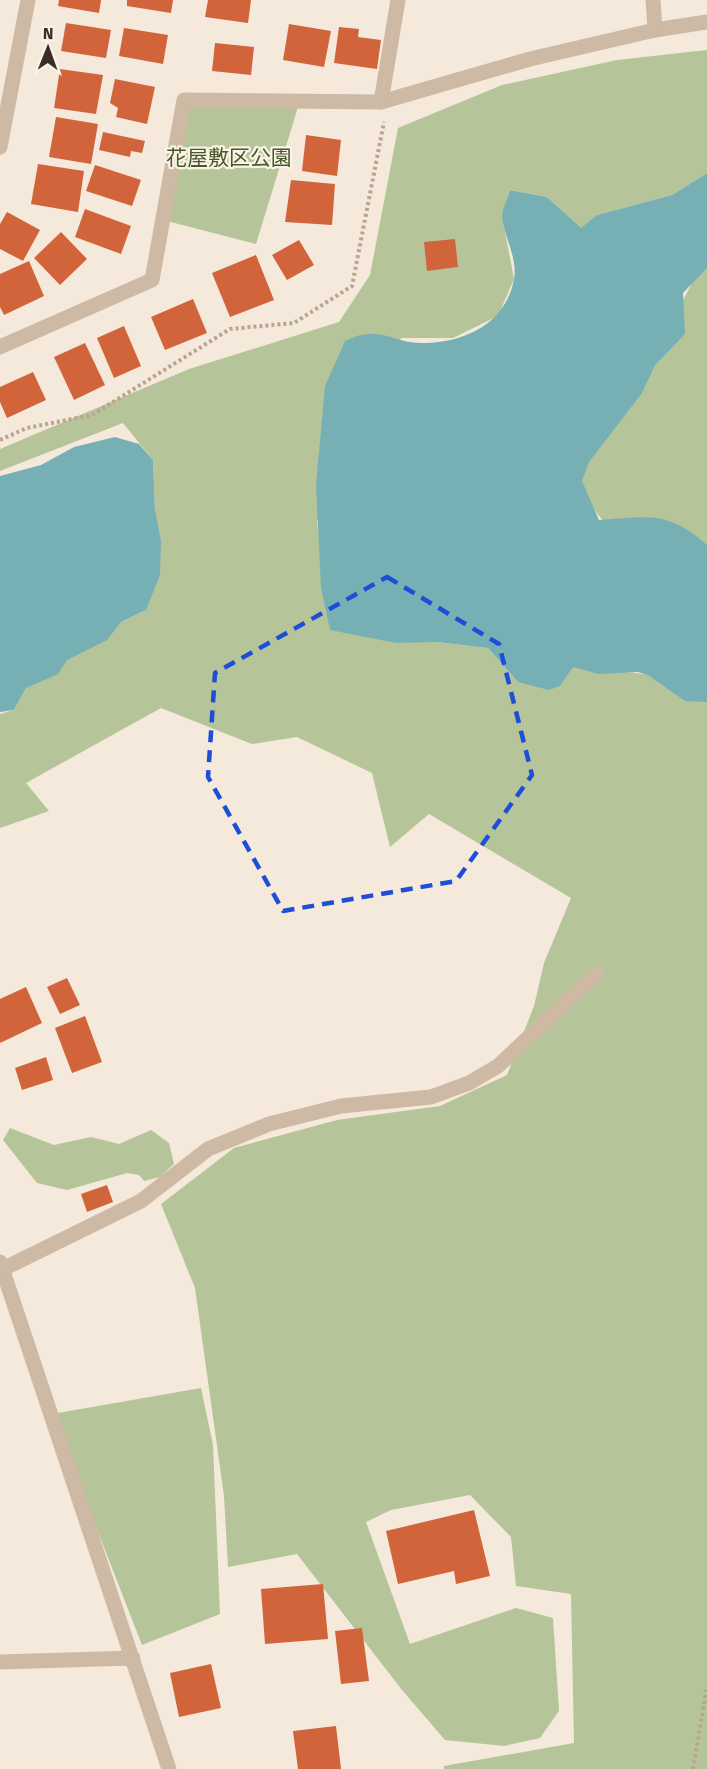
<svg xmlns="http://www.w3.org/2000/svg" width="707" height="1769" font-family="'Fira Sans','Noto Sans JP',sans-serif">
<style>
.green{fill:#b5c599}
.water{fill:#77b0b4}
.building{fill:#d2643c}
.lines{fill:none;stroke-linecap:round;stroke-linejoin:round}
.path{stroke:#baa38f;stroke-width:4;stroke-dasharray:3 3;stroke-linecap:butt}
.minor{stroke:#ceb9a5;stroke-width:15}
.marked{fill:none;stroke:#1d4ed8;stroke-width:4.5;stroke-dasharray:12 8;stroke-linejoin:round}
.labels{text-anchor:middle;stroke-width:4.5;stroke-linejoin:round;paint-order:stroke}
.park-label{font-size:21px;fill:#465a28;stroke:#fbf3e8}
</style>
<rect width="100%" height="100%" fill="#f4e9db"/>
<g class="green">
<polygon points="707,50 707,173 672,195 597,215 581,229 547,197 510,190 502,216 514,279 498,316 453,338 401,338 317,522 330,630 488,648 518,682 573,667 707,680 707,1769 444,1769 444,1766 574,1743 571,1594 516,1586 511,1537 470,1495 391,1510 366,1522 410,1644 516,1608 553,1618 559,1711 540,1738 504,1746 445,1740 402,1690 297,1554 228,1567 224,1496 195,1288 161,1204 234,1148 337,1120 440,1106 507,1075 534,1006 544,963 571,898 429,814 390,847 372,773 297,737 252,744 161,708 26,783 49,811 0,828 0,714 14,710 26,688 121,622 146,610 155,510 153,460 123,423 0,471 0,449 189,369 339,322 370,275 398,128 502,85 617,60"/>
<polygon points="191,101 298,107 256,244 163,220"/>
<polygon points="707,254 707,618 638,566 561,467 666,333"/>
<polygon points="10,1128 54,1145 91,1137 119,1144 151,1130 169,1143 174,1164 160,1177 144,1181 139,1175 127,1173 67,1190 37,1183 3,1140"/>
<polygon points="201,1388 213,1445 220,1614 142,1645 52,1414"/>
</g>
<g class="water">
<path d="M707 173V268L683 293 685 334 655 365 642 393 589 462 582 481 599 520C649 517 667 510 707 545V702L685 701 648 675 638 672 599 674 573 667 560 686 549 690 518 682 488 648 436 642 396 643 330 630 321 588 316 485 325 386 345 341C381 323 392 344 425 343 466 342 506 323 514 279 518 259 504 236 502 217 502 209 508 198 510 190L547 197 581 228 597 215 672 195Z"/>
<polygon points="115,437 139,444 153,460 155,510 161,541 160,575 146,610 121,622 107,640 67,660 58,674 26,688 14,710 0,712 0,476 41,465 74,447"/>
</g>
<g class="building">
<polygon points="59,0 101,0 99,13 58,6"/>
<polygon points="127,0 173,0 171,13 127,6"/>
<polygon points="208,0 251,0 248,23 205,17"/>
<polygon points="66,23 111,30 106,58 61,51"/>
<polygon points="289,24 331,31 324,67 283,60"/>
<polygon points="339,27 359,29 358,37 381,40 377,69 334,63"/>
<polygon points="124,28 168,35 163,64 119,56"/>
<polygon points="215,43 254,47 251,75 212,71"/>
<polygon points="60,69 103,75 96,114 54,108"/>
<polygon points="115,79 155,87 147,124 116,117 118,108 110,103"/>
<polygon points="56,117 98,124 91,164 49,157"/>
<polygon points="103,132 145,141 142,153 131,151 130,157 99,150"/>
<polygon points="306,135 341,140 337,176 302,171"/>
<polygon points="38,164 84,171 78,212 31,204"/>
<polygon points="95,165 141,180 132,206 86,191"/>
<polygon points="291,180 335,184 332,225 285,222"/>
<polygon points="85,209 131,226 121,254 75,237"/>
<polygon points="7,212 40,230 23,261 0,249 0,224"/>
<polygon points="61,232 87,259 60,285 34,258"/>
<polygon points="455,239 458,267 427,271 424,242"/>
<polygon points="299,240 314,265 287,280 272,255"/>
<polygon points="256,255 274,300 230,317 212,273"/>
<polygon points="29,261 44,296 4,315 0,307 0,274"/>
<polygon points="193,299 207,333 165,350 151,317"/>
<polygon points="124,326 141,366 114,378 97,338"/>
<polygon points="85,343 105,385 74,400 54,357"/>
<polygon points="33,372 46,400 7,418 0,402 0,387"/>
<polygon points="67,978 80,1005 60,1014 47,987"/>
<polygon points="26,987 42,1023 0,1043 0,999"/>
<polygon points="85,1016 102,1062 72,1073 55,1028"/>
<polygon points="46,1057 53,1080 22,1090 15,1068"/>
<polygon points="107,1185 113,1202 87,1212 81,1194"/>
<polygon points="474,1510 490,1576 456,1584 454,1571 398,1584 386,1531"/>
<polygon points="323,1584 328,1639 265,1644 261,1589"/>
<polygon points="362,1628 369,1681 341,1684 335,1631"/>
<polygon points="211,1664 221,1708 179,1717 170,1673"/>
<polygon points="336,1726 341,1769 298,1769 293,1731"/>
</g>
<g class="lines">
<g class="path">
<polyline points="0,440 27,428 92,415 230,329 294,323 352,286 384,122"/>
<polyline points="693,1769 707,1686"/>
</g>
<g class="minor">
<polyline points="655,30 707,22"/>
<polyline points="381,102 530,59 655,30 653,0"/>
<polyline points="0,147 28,0"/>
<polyline points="0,347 152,280 184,100 381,102 398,0"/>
<polyline points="0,1262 169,1769"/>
<polyline points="3,1269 141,1201 208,1149 269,1124 341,1106 431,1097 469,1083 498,1066 597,973"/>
<polyline points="0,1662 133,1658"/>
</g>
</g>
<path class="marked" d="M387 577 499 644 532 775 456 881 283 911 208 777 215 673Z"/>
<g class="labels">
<g class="park-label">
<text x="229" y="165">花屋敷区公園</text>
</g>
</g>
<g transform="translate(48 48) rotate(1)" stroke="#fbf3e8" stroke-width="4.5" paint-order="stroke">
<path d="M0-4.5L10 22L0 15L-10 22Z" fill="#392d27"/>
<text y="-9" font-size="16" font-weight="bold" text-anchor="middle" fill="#392d27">N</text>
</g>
</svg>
